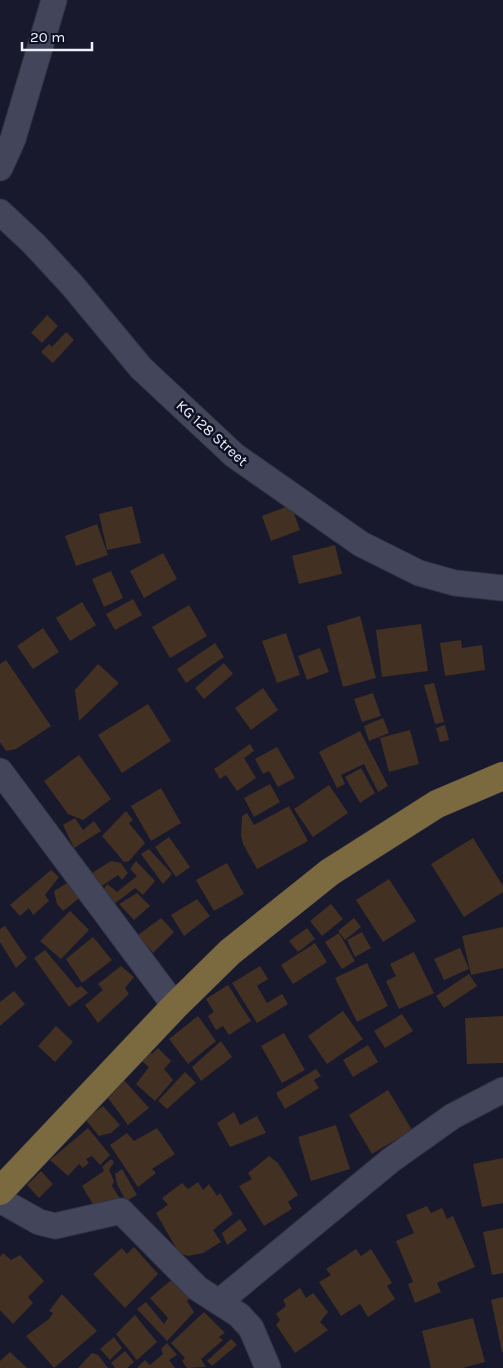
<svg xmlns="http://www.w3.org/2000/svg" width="503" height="1368" font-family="Karla,sans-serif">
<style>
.building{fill:#423022}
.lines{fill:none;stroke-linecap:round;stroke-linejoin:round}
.minor-casing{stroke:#333443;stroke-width:27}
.major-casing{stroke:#333443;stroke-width:29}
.minor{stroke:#43465b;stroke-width:25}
.major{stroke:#7b6a3f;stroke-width:28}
.labels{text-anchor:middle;stroke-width:5;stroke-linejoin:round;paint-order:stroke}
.street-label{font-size:15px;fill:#eef0fe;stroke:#0f1022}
</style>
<rect width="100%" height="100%" fill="#18192c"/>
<g class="building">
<polygon points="47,315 58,326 42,343 31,333"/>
<polygon points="66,332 74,340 53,363 41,352 49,344 52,347"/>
<polygon points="291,505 300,530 271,541 262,516"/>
<polygon points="132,506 141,543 107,550 99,514"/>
<polygon points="97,524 108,555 76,566 65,536"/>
<polygon points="335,545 342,574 299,584 292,556"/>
<polygon points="163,553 177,579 144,598 130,571"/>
<polygon points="111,571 123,598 104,607 92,579"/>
<polygon points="133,599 142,615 115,630 106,614"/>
<polygon points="82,602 96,625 70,641 56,618"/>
<polygon points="189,605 207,636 170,658 152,627"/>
<polygon points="360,616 376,678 343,687 327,626"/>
<polygon points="421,624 428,671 382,677 376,630"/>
<polygon points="43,628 59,652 33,669 17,646"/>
<polygon points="286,633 300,675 277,683 262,641"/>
<polygon points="461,640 462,648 482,645 485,670 445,676 440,643"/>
<polygon points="215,643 224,657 186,683 177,669"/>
<polygon points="320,648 329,672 307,680 298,656"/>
<polygon points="6,660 51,726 16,749 6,751 0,742 0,664"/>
<polygon points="224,663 233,674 204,699 195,688"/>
<polygon points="98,664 119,683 79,721 75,690"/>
<polygon points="434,683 444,722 435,724 424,685"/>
<polygon points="263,688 278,710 251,730 235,708"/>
<polygon points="373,693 381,716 362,722 354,699"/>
<polygon points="148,704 171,741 122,773 98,735"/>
<polygon points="383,718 389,733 369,741 364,726"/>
<polygon points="445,725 449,740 440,742 436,728"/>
<polygon points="410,730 419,764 389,772 380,738"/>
<polygon points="360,731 388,786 378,792 364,764 341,775 345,784 337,788 319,752"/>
<polygon points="250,744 254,751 244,758 256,778 237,791 226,775 220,779 214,769"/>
<polygon points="277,747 295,778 278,787 269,771 263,774 255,759"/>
<polygon points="79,755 111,799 83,820 68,814 44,781"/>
<polygon points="361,768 375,793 360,803 345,777"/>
<polygon points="270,784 280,802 254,817 244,798"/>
<polygon points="329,785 348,813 313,837 294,809"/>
<polygon points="161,788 181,823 151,841 131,806"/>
<polygon points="289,806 308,841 257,869 243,844 241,835 242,816 247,813 254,825"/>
<polygon points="126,811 133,820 129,823 145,843 129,861 124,862 102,836"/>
<polygon points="75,818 83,830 94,821 101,831 74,848 63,825"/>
<polygon points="169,837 190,867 176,877 155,847"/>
<polygon points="473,838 503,886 503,892 464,917 431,864"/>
<polygon points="149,849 172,874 163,884 141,854"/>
<polygon points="111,861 121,863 128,873 122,880 118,875 99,888 89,875"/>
<polygon points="136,861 155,881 143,895 135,888 114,904 101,894 107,884 117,892 137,876 130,869"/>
<polygon points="227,863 244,894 214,911 196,880"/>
<polygon points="51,870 59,877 45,895 49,901 33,915 29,908 20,916 10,905"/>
<polygon points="389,879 416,921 383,942 356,900"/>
<polygon points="69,882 82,896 63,911 57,904 54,891"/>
<polygon points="137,893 150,906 134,920 119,904"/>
<polygon points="197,899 210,916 184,936 171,915"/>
<polygon points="331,904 343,919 322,936 310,921"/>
<polygon points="70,911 89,930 61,959 40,941"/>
<polygon points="161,918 174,932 153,953 138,935"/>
<polygon points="354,918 361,927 345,940 338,931"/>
<polygon points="5,926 27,958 16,968 0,942 0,929"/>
<polygon points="503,927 503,968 471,975 462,936"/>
<polygon points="307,928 315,939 298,952 289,941"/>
<polygon points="362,932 371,948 355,957 347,940"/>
<polygon points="339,933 355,961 342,969 325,942"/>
<polygon points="93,937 112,960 82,983 66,959"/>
<polygon points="315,943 327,962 293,984 281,965"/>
<polygon points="460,948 469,969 444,980 434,959"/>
<polygon points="45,950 77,988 81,986 88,993 69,1007 34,958"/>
<polygon points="414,952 434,993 399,1009 386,981 396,976 390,964"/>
<polygon points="367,963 388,1006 357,1022 335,978"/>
<polygon points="121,966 134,977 125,988 129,994 98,1023 85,1005 103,990 98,984"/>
<polygon points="260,966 268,979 257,986 267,1003 282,994 288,1004 257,1023 232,983"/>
<polygon points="469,974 477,986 444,1008 436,996"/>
<polygon points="228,985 251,1021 229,1035 223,1026 216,1030 208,1016 214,1012 206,999"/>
<polygon points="14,991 25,1004 0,1026 0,1002"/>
<polygon points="343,1011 363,1039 327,1064 308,1036"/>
<polygon points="402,1014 413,1031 385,1048 374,1031"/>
<polygon points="198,1016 216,1041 188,1064 169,1039"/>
<polygon points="503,1016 503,1063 467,1064 465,1018"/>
<polygon points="56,1026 73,1042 55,1062 38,1046"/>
<polygon points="284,1033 305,1070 282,1083 261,1046"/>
<polygon points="221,1041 232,1057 201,1081 192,1067"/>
<polygon points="368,1045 378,1062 353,1077 343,1060"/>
<polygon points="158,1048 171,1061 164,1069 173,1080 155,1101 136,1084 149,1067 142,1061 150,1052 152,1054"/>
<polygon points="316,1069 321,1076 314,1080 319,1088 285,1109 276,1093"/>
<polygon points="185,1072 196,1083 167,1109 158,1101"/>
<polygon points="124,1080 149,1108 128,1125 108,1098"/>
<polygon points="388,1090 412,1130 372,1154 349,1115"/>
<polygon points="103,1106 120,1125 111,1133 99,1136 85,1119"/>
<polygon points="234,1112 240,1125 257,1116 266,1133 230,1147 217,1123"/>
<polygon points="336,1125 350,1169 311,1181 298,1137"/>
<polygon points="88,1128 110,1155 100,1165 92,1156 86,1159 89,1163 83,1168 79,1164 68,1176 50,1160"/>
<polygon points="157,1128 175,1154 152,1169 156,1173 138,1187 110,1145 127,1133 134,1141"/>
<polygon points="269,1156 278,1163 298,1195 288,1202 292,1209 264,1226 239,1186 252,1179 248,1173"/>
<polygon points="503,1158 503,1203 482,1207 473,1164"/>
<polygon points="111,1159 114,1162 109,1170 114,1181 112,1186 121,1200 99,1214 82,1186 104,1171 102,1167"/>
<polygon points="122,1169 137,1195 126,1201 117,1184 115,1174"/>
<polygon points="41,1171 53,1184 39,1198 27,1185"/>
<polygon points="198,1182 203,1190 209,1184 217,1196 220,1193 233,1214 213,1230 221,1242 203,1253 188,1256 179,1253 156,1213 168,1205 162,1198 182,1183 188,1189"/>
<polygon points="427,1206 431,1213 442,1208 447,1219 453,1216 475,1267 437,1283 441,1292 415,1303 408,1284 413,1282 396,1241 414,1233 406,1215"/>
<polygon points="240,1219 247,1230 227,1245 222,1233"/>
<polygon points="503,1228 503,1273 492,1275 483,1232"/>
<polygon points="134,1247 158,1274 125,1308 93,1274 122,1248 127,1254"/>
<polygon points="356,1249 361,1256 371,1249 392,1283 387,1286 395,1299 368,1317 360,1304 341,1316 319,1282 331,1275 326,1269"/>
<polygon points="3,1253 11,1260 20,1255 44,1281 28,1297 33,1303 13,1324 0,1310 0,1257"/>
<polygon points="176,1276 177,1286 182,1292 187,1289 192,1297 187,1301 194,1312 167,1341 137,1309 146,1302 164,1324 168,1318 150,1298"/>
<polygon points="300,1288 306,1298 313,1293 328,1312 320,1322 328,1330 295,1353 276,1325 280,1320 276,1314 286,1306 283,1300"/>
<polygon points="62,1294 97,1331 54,1368 26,1336 49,1319 53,1313 49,1311"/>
<polygon points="503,1297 503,1352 502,1352 491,1300"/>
<polygon points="204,1312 225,1333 219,1337 223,1340 201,1359 206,1367 187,1368 182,1361 185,1358 171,1343"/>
<polygon points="135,1315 157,1342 137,1360 116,1334"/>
<polygon points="473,1318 485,1362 463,1368 431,1368 422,1331"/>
<polygon points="114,1337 122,1348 110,1360 100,1349"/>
<polygon points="231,1339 237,1345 212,1366 207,1361"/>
<polygon points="167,1343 177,1355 169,1360 175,1368 137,1368 145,1360 150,1365 163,1354 161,1349"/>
<polygon points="125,1351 134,1362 127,1368 115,1368 111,1363"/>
<polygon points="10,1352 27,1368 0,1368 0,1361"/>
<polygon points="92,1353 98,1355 108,1368 78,1368"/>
</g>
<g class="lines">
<defs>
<g id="minor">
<polyline points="0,168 13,139 54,0"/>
<polyline points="0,212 34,244 72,285 141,368 234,455 361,544 419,573 455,583 503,588"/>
<polyline points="0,771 175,1006"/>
<polyline points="0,1200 39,1222 55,1226 121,1211 197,1288 239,1315 251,1328 268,1368"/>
<polyline points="219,1302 391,1160 453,1116 503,1090"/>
</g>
<polyline id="major" points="0,1191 175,1006 230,952 330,872 437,804 503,776"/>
</defs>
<use href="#minor" class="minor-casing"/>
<use href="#major" class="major-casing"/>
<use href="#minor" class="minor"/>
<use href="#major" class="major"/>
</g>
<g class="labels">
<g class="street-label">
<text transform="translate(212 433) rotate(42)" y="5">KG 128 Street</text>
</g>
</g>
<path d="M22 42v8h70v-8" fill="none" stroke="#eef0fe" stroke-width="2.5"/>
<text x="30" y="42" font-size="15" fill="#eef0fe" stroke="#0f1022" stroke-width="4" paint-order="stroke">20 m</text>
</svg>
